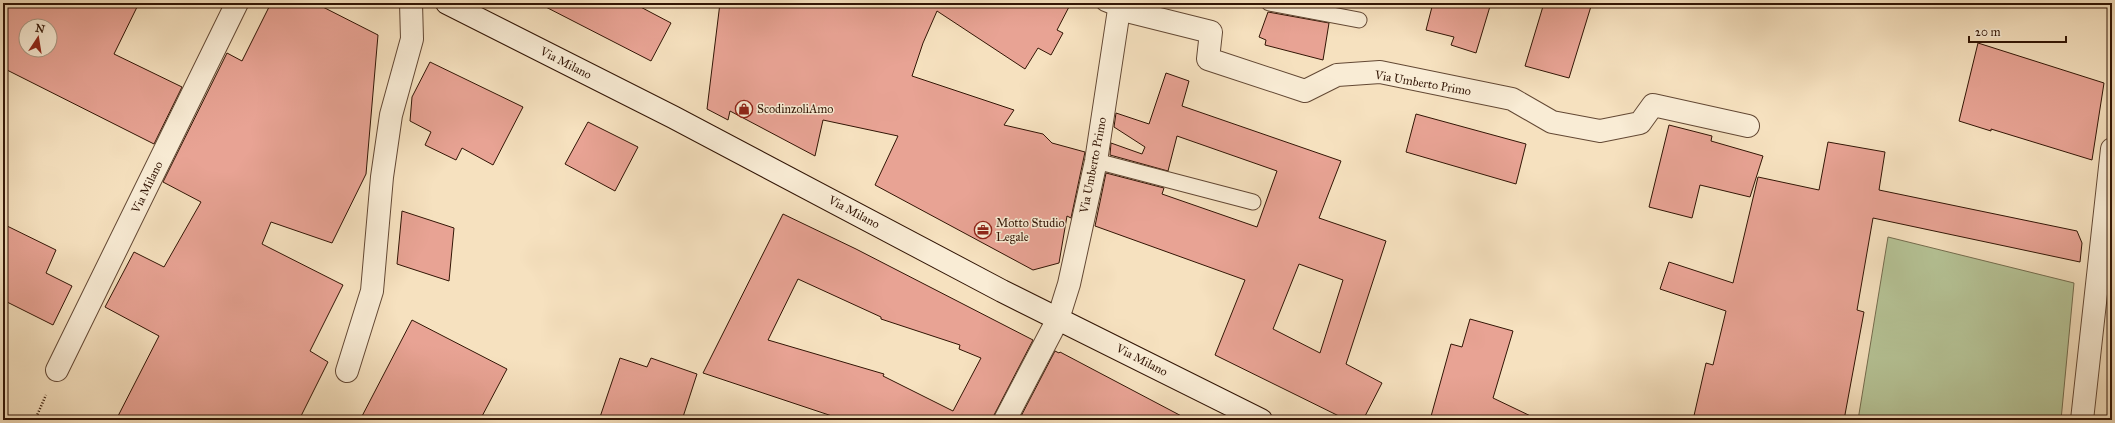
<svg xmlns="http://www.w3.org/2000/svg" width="2115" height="423" font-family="'IM FELL Great Primer',serif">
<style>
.green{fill:#b6c497;stroke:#746c4e}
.building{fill:#e8a394;stroke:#321505;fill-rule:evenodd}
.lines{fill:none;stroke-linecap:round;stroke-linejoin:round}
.lane-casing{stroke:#634834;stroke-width:17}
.street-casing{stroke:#634834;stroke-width:24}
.secondary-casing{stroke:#321505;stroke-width:24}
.path{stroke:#321505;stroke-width:2.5;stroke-dasharray:1 2;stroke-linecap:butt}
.lane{stroke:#f9ecd5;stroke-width:15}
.street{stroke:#f9ecd5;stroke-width:22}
.secondary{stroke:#f9ecd5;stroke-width:22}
.labels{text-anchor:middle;stroke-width:3;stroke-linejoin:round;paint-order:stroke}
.street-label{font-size:12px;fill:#321505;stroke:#f9ecd5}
.poi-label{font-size:12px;fill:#321505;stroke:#f9ecd5;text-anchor:start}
</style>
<rect width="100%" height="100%" fill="#f6e1bf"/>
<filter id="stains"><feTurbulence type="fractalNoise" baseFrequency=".005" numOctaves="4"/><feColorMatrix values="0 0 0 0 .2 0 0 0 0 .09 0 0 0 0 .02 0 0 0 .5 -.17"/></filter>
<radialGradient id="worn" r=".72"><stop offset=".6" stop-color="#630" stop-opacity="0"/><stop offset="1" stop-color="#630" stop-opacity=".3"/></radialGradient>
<polygon class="green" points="1888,237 2074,283 2061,420 1858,420"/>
<g class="building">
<path d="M3 3H139L114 54 182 87 154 144 3 68ZM26 26H50V50H26Z"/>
<polygon points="271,3 315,3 378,35 366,174 332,243 271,222 262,244 343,285 310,351 328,362 299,420 116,420 159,336 105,307 134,252 164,267 201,202 163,182 227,53 242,61"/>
<polygon points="538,3 633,3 671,23 651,61"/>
<polygon points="720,3 1071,3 1057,30 1063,33 1051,55 1038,48 1025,69 937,11 923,43 912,76 1014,110 1004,125 1043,134 1052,143 1085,152 1071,218 1067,216 1059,263 1033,270 875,185 898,136 823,120 815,156 730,111 728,120 707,109"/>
<polygon points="1433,3 1491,3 1476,53 1451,45 1454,37 1426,30"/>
<polygon points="1544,3 1592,3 1569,78 1525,66"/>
<polygon points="1268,12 1329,23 1323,60 1265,45 1266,40 1259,37"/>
<polygon points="1978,43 2104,83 2092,160 1991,129 1991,131 1959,121"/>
<polygon points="430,62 523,107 493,165 462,148 456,160 425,145 431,132 410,121 412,97"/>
<path d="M1166 73 1189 81 1182 106 1341 161 1319 218 1386 241 1346 364 1382 383 1363 420H1347L1215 355 1245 280 1095 226 1106 173 1164 188 1162 194 1257 227 1277 171 1177 136 1168 171 1110 155 1111 143 1142 154 1145 147 1114 127 1116 113 1149 124ZM1299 264 1343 280 1320 353 1273 329Z"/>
<polygon points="1416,114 1526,144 1516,184 1406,152"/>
<polygon points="588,122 638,147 615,191 565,164"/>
<polygon points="1669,125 1712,136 1711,141 1763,156 1750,197 1700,185 1692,218 1649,207"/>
<polygon points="1828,142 1885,152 1879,190 2077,231 2082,243 2080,262 1873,218 1857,310 1864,312 1844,420 1693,420 1706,363 1713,365 1726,311 1660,289 1669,262 1733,283 1758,177 1819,190"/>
<polygon points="402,211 454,228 449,281 397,264"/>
<path d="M783 214 856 249 1033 340 993 417 991 415 988 420H844L703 373ZM798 279 881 317V319L960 345 959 349 981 358 953 411 883 376 884 374 768 340Z"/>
<polygon points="3,224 56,250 46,273 72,286 53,325 3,300"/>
<polygon points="1470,319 1513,331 1493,398 1539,420 1430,420 1451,344 1462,347"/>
<polygon points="412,320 507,369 480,420 360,420"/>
<polygon points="1055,351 1059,353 1060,352 1189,420 1019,420"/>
<polygon points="620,358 647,367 651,358 697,374 682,420 599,420"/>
</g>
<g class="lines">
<defs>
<g id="lane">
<polyline points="1104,3 1119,9"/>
<polyline points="1269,3 1359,20"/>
<polyline points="1096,161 1253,202"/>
</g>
<g id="street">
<polyline points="1119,9 1211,32 1208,59 1305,91 1337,75 1380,72 1512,99 1552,122 1600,131 1640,123 1653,105 1748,126"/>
<polyline points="57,370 237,3"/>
<polyline points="347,371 372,291 382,177 391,115 412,39 411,3"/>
<polyline points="1005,420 1058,319 1069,284 1096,161 1120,3"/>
<polyline points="2082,420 2112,149"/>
</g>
<polyline id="secondary" points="447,3 673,117 1002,291 1261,420"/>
</defs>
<use href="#lane" class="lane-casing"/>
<use href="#street" class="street-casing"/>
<use href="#secondary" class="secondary-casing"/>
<polyline class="path" points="35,420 46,395"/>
<use href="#lane" class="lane"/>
<use href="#street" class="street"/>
<use href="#secondary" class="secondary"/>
</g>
<defs>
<symbol id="shop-ring" viewBox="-11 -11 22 22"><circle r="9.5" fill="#f9ecd5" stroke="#8f2418" stroke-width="1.5"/><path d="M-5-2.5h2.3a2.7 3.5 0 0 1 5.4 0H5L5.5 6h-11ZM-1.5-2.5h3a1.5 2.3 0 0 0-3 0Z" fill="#8f2418"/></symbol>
<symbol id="office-ring" viewBox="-11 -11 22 22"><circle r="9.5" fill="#f9ecd5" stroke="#8f2418" stroke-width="1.5"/><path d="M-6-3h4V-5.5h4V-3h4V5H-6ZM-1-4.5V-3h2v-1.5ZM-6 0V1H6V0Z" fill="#8f2418"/></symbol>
</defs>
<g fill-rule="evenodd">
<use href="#shop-ring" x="734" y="99" width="20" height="20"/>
<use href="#office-ring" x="973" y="220" width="20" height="20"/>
</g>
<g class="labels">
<g class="street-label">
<text transform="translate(566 63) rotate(27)" y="4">Via Milano</text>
<text transform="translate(1423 83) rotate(10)" y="4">Via Umberto Primo</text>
<text transform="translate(1093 165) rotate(-79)" y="4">Via Umberto Primo</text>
<text transform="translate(147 187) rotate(-64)" y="4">Via Milano</text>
<text transform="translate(854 212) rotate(28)" y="4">Via Milano</text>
<text transform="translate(1142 360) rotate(27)" y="4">Via Milano</text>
</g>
<g class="poi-label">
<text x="757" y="113">ScodinzoliAmo</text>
<text x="996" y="227">Motto Studio<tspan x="996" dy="14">Legale</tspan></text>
</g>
</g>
<rect width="2115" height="423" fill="none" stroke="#f6e1bf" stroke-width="16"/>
<rect x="4" y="4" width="2107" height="415" fill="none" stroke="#321505" stroke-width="2"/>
<rect x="8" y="8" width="2099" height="407" fill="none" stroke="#321505"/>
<g transform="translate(38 38) rotate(12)"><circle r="19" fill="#f9ecd5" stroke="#a99682"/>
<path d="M0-3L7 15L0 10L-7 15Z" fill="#8f2418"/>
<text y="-6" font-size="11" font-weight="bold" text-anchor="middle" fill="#321505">N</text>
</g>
<path d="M1969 36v6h97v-6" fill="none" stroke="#321505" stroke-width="2"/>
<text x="1975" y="36" font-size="12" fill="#321505" stroke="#f9ecd5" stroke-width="3" paint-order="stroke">20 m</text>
<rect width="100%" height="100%" filter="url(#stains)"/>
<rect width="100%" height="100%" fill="url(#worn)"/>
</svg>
